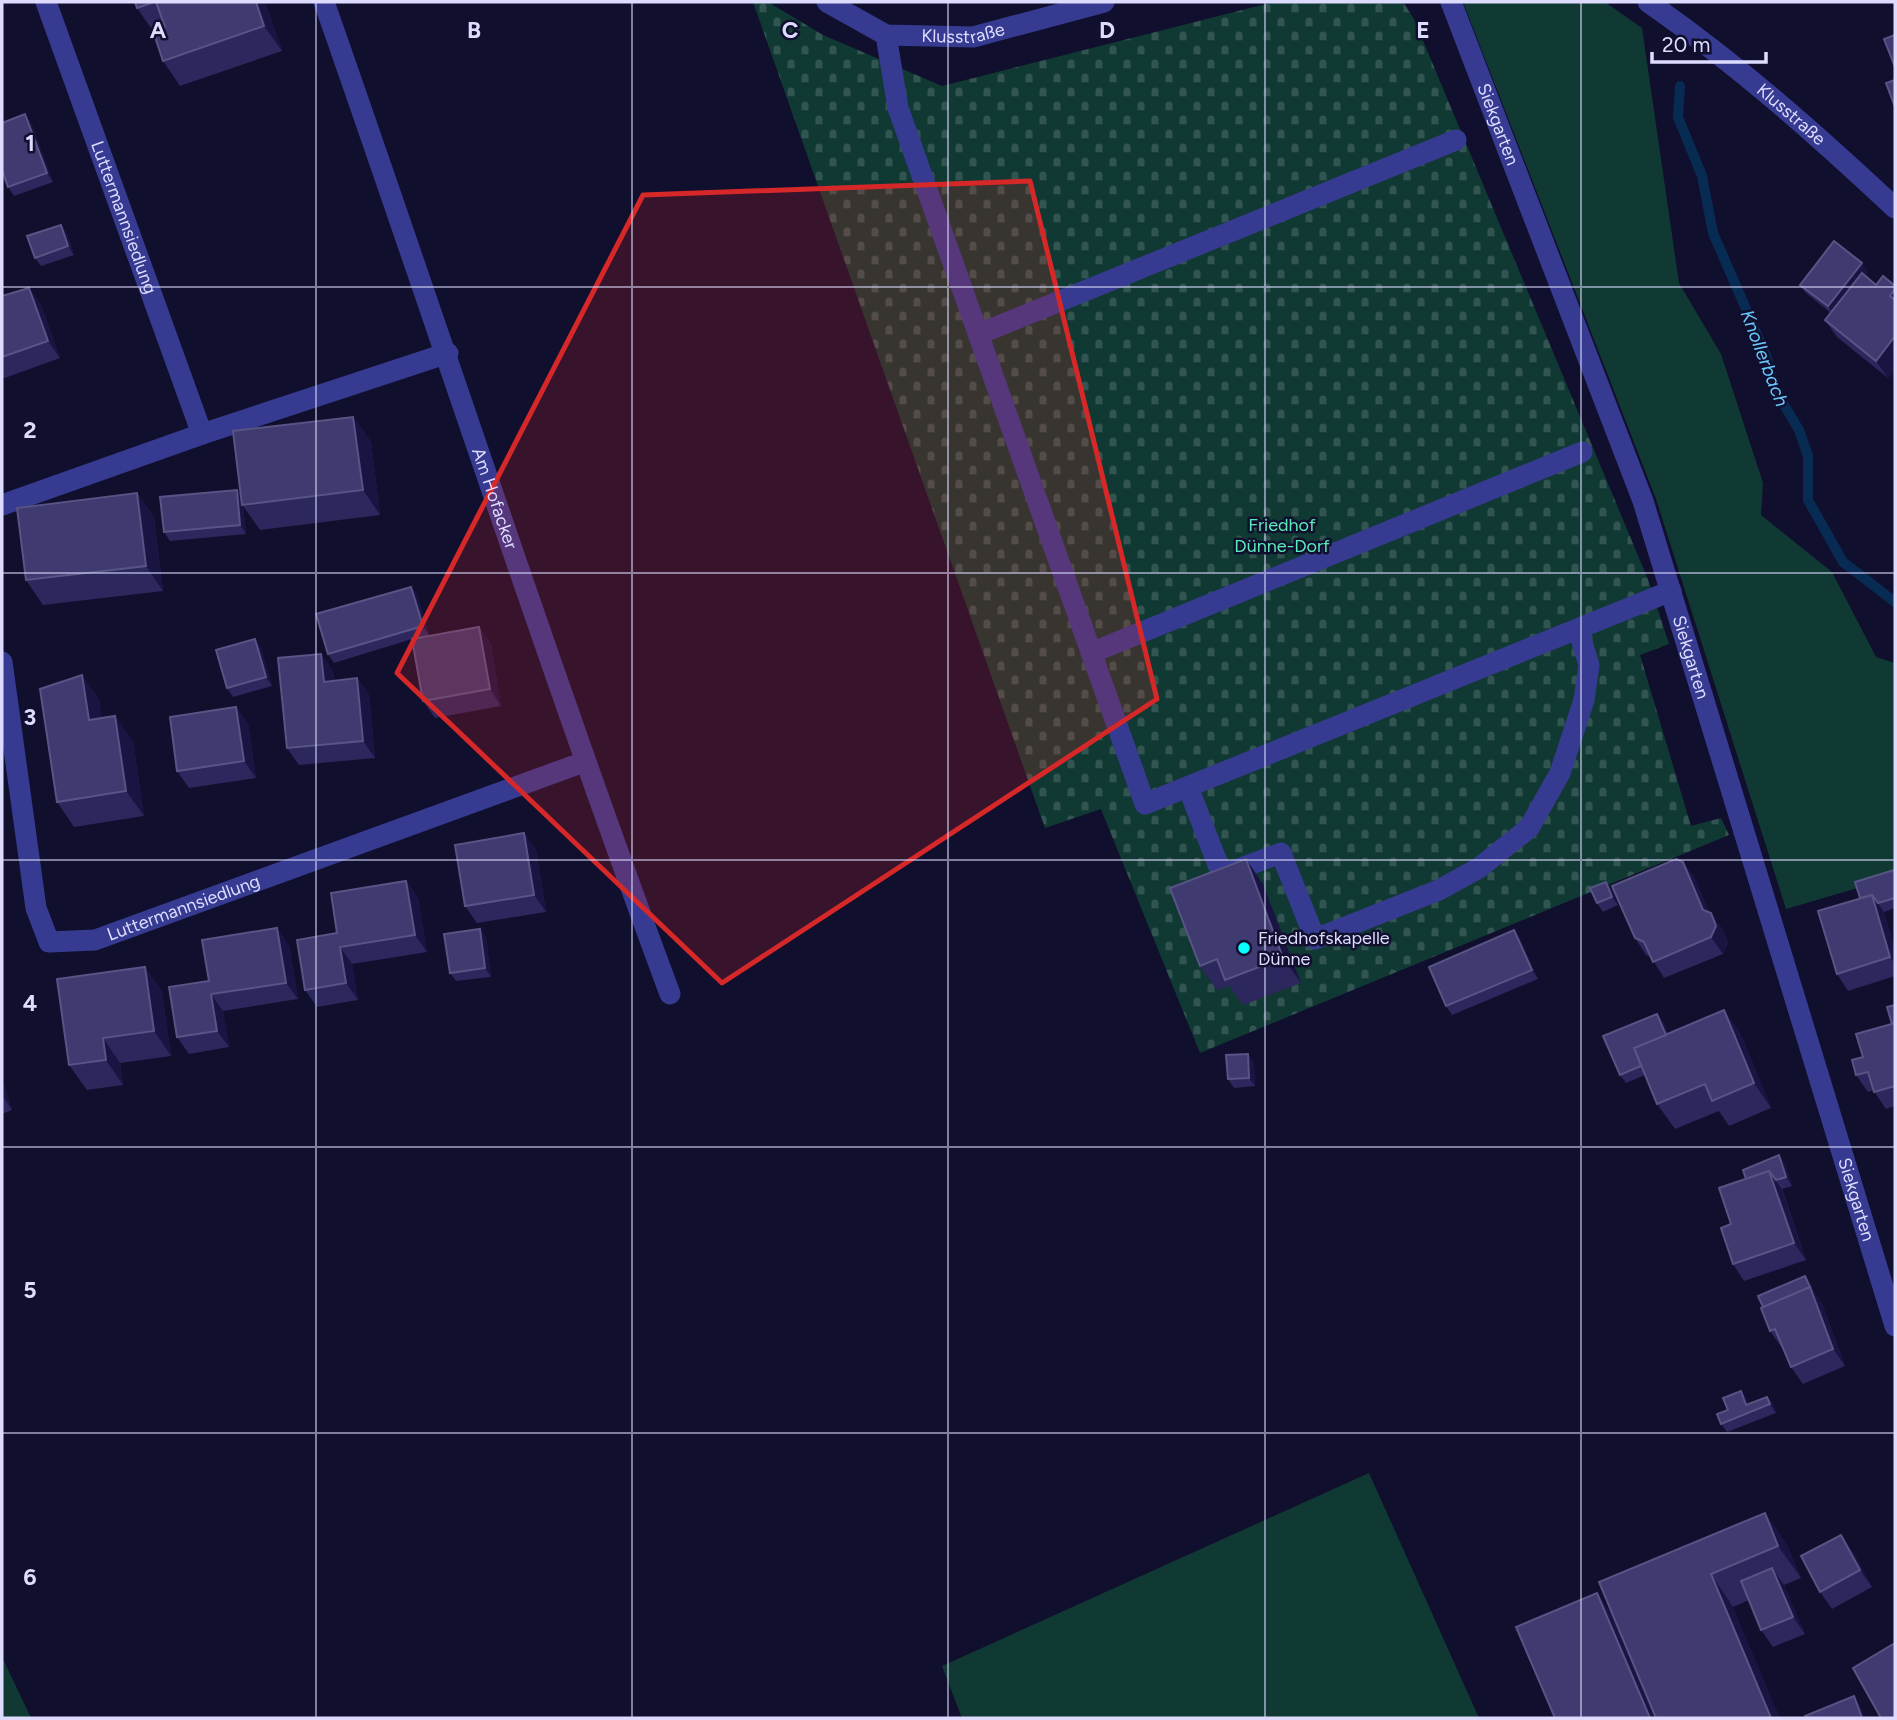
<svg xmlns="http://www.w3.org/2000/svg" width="1897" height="1720" font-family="Figtree,sans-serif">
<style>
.green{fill:#113933}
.cemetery{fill:url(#cemetery-stones)}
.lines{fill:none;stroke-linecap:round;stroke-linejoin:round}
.stream{stroke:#082b54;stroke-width:10}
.minor{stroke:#363b91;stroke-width:21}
.wall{fill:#2c275d}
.shaded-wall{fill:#191543}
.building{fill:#3f3a6f;stroke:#585485;stroke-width:2}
.marked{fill:#d62828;fill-opacity:0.2;stroke:#d62828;stroke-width:5;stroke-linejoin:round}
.grid{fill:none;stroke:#dddcff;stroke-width:2;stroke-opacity:0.55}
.poi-dot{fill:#08feff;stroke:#110f2e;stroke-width:2.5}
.labels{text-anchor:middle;stroke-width:5;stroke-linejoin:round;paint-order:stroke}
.street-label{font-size:18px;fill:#dddcff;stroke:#110f2e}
.park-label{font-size:18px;fill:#5bebba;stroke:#110f2e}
.poi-label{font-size:18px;fill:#dddcff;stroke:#110f2e;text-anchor:start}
.water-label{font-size:19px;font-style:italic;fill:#6ac8ff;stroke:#110f2e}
.grid-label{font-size:23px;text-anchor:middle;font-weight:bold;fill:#dddcff;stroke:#110f2e;stroke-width:5;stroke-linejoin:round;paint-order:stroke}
</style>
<defs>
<pattern id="cemetery-stones" width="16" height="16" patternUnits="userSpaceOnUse" patternTransform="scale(1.75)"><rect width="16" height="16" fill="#113933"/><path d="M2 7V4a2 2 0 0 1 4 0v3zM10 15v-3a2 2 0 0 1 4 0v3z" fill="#335552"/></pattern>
</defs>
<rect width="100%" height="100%" fill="#110f2e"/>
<g class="green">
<polygon points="1463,2 1605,2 1642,28 1679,283 1721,354 1763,483 1761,515 1832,572 1876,657 1895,663 1895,877 1786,909 1656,499"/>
<polygon points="1369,1473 1479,1718 962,1718 942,1666"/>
<polygon points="2,1657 31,1718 2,1718"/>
</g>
<polygon class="cemetery" points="753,2 768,2 823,35 942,86 1274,2 1403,2 1414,19 1649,582 1669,644 1640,655 1691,826 1721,818 1729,835 1200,1053 1101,809 1045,828"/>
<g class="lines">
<polyline class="stream" points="1680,86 1678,117 1702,176 1713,233 1766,355 1774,388 1799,430 1808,456 1808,500 1843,562 1895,602"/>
<g class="minor">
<path id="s1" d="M46 2 202 434"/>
<path id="s2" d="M324 2C440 332 548 666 670 994"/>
<path id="s3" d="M827 2 886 35 973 37 1104 2"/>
<path id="s4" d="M1451 2 1643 501 1895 1326"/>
<path id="s5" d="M1648 2C1736 63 1817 135 1895 208"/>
<polyline points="886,35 898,108 1145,804 1671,591"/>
<polyline points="979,334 1456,140"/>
<polyline points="2,505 202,434 448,353"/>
<polyline points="1091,653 1582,452"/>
<path id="s6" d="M2 662 36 908 49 942 95 940 584 762"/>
<polyline points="1188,787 1222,875 1281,853 1315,939 1439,890 1479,868 1529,828 1560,773 1584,700 1589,665 1578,629"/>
</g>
</g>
<g class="wall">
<polygon points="135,2 265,2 282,51 180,86 163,61 153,31 137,8"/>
<polygon points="31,123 53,182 14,196 8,187"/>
<polygon points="61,225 67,234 74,255 41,266 35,258"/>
<polygon points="1868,272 1864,276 1876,285 1895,286 1895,369 1888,378 1837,337 1825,320 1831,313 1806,293 1800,285"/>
<polygon points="29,288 41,305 60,358 2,379 2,296"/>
<polygon points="353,417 371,442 380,515 260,530 243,506 246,534 170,541 164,532 237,490 241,496"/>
<polygon points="137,493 154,518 163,591 43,605 26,580"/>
<polygon points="411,587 417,595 429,635 417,638 479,627 491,644 501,706 435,718 423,701 412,639 334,663 328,654"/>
<polygon points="261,648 272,686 233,697 227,688"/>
<polygon points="321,654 333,671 334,681 357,678 369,695 375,758 299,765 287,748"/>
<polygon points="82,675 99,700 102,718 133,741 144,816 74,827 57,802"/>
<polygon points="236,707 248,724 256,778 189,788 177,771"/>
<polygon points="524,833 536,850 546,912 477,923 465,906"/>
<polygon points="1246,859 1263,884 1301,983 1243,1005 1229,986 1217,990 1200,966"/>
<polygon points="1683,862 1695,879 1709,912 1723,930 1728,943 1723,954 1664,978 1651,957 1646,955 1635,938"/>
<polygon points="1894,870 1895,872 1895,908 1884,912 1895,951 1895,976 1848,991 1837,974 1860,898"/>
<polygon points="406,881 418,898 427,952 352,964 358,1000 317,1007 305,990 337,933"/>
<polygon points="1606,882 1612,890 1618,905 1603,912 1597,903"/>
<polygon points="480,929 486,938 491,977 456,981 450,973"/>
<polygon points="1514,930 1520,939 1538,979 1452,1015 1446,1006"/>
<polygon points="289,945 298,999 223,1011 229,1047 189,1054 177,1037 209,981"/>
<polygon points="145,967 162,992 171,1056 120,1063 123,1085 87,1090 69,1065"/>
<polygon points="1895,1005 1895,1106 1886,1109 1873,1090 1868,1092 1856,1075 1863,1057 1892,1024"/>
<polygon points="1724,1010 1741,1035 1771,1108 1729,1126 1719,1111 1675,1129 1657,1104 1645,1075 1626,1083 1620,1075 1657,1014 1663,1022 1668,1034"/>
<polygon points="1254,1063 1255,1086 1234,1088 1228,1079"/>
<polygon points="2,1080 12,1110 2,1114"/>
<polygon points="1785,1164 1792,1186 1782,1189 1806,1260 1744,1281 1733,1264 1731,1224 1746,1179"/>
<polygon points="1811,1285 1815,1294 1822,1304 1845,1366 1803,1384 1791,1367 1783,1347 1782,1348 1770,1331"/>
<polygon points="1741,1391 1749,1404 1767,1397 1773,1405 1776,1413 1727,1432 1721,1424 1728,1410"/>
<polygon points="1765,1513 1787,1545 1801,1578 1784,1585 1805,1634 1773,1647 1761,1630 1749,1600 1733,1607 1614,1616"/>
<polygon points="1853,1552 1872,1587 1832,1609 1820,1592"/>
</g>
<g class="shaded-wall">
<polygon points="256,2 265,2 282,51 264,26"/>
<polygon points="25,114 31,123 53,182 47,173"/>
<polygon points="61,225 67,234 74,255 68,246"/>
<polygon points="1862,263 1868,272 1834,315 1828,306"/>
<polygon points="29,288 41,305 60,358 48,341"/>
<polygon points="1895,289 1895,303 1890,296"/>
<polygon points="1895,336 1895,369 1888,378 1876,361"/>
<polygon points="353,417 371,442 380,515 363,490"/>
<polygon points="237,490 243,498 242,505 243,506 246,534 240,525"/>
<polygon points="137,493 154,518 163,591 146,566"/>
<polygon points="411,587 417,595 429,635 423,626"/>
<polygon points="479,627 491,644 501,706 490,689"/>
<polygon points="255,639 261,648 272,686 266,677"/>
<polygon points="321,654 333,671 336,699 324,682"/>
<polygon points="82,675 99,700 107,745 89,720"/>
<polygon points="357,678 369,695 375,758 363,741"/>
<polygon points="236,707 248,724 256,778 244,761"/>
<polygon points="115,716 133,741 144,816 126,791"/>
<polygon points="524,833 536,850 546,912 534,895"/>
<polygon points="1246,859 1263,884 1301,983 1283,958"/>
<polygon points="1683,862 1695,879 1715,927 1703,910"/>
<polygon points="406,881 418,898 427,952 415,935"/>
<polygon points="1606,882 1612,890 1618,905 1612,897"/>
<polygon points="1872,895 1884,912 1895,951 1895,964 1890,957"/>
<polygon points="1711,913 1723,930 1728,943 1723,954 1711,937"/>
<polygon points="277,928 289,945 298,999 286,983"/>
<polygon points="480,929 486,938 491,977 485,968"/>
<polygon points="1514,930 1520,939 1538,979 1532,970"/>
<polygon points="340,947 352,964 358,1000 346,983"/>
<polygon points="145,967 162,992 171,1056 154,1031"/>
<polygon points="211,994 223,1011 229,1047 217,1031"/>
<polygon points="1724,1010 1741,1035 1771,1108 1754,1083"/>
<polygon points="1657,1014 1663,1022 1679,1061 1673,1053"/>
<polygon points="103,1038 120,1063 123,1085 106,1060"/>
<polygon points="1248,1054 1254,1063 1255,1086 1249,1078"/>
<polygon points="2,1080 12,1110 2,1095"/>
<polygon points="1779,1155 1785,1164 1792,1186 1786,1177"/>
<polygon points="1769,1171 1781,1188 1806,1260 1794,1243"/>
<polygon points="1805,1276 1822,1304 1845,1366 1833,1349"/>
<polygon points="1741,1391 1747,1399 1753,1414 1746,1405"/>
<polygon points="1767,1397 1773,1405 1776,1413 1770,1404"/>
<polygon points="1765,1513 1787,1545 1801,1578 1778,1546"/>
<polygon points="1841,1535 1853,1552 1872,1587 1860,1570"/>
<polygon points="1772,1568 1784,1585 1805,1634 1793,1617"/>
<polygon points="1711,1574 1733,1607 1780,1718 1771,1718"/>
<polygon points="1597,1593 1615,1618 1657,1718 1650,1718"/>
<polygon points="1854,1696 1860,1705 1865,1718 1862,1718"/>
</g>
<g class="building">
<polygon points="135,2 154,2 137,8"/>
<polygon points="156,2 256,2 264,26 163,61 153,31 165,27"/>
<polygon points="1895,35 1895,67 1884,39"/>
<polygon points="1895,80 1895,107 1886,83"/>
<polygon points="25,114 47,173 8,187 2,170 2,123"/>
<polygon points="61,225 68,246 35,258 27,236"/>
<polygon points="1834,241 1862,263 1828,306 1800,285"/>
<polygon points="1862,273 1876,285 1883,276 1895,286 1895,289 1890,296 1895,300 1895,336 1876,361 1825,320"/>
<polygon points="29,288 48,341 2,357 2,296"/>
<polygon points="353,417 363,490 242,505 233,431"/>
<polygon points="237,490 240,525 164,532 160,497"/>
<polygon points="137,493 146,566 26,580 17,508"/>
<polygon points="411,587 423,626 328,654 316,614"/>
<polygon points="479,627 490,689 423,701 412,639"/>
<polygon points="255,639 266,677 227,688 216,650"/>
<polygon points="321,654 324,682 357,678 363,741 287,748 278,658"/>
<polygon points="82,675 89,720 115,716 126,791 57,802 40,689"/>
<polygon points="236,707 244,761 177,771 170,717"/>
<polygon points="524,833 534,895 465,906 455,845"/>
<polygon points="1246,859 1283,958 1225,980 1217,959 1200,966 1170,888"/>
<polygon points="1676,859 1683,862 1703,910 1711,913 1716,926 1711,937 1653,962 1644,942 1635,938 1612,886"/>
<polygon points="1894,870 1895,875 1895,898 1878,903 1872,895 1860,898 1855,882"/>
<polygon points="406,881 415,935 340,947 346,983 305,990 297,940 337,933 331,893"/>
<polygon points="1606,882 1612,897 1597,903 1590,888"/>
<polygon points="1872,895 1890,957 1837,974 1818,911"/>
<polygon points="277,928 286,983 211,994 217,1031 177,1037 169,987 209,981 202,940"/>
<polygon points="480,929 485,968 450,973 444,934"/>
<polygon points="1514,930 1532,970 1446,1006 1429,967"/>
<polygon points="145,967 154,1031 103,1038 106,1060 69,1065 57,979"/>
<polygon points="1895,1005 1895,1023 1892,1024 1887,1007"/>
<polygon points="1724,1010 1754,1083 1712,1101 1705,1084 1657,1104 1634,1048"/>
<polygon points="1657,1014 1666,1035 1634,1048 1641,1066 1620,1075 1603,1036"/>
<polygon points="1895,1023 1895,1086 1874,1092 1868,1072 1856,1075 1852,1060 1863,1057 1856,1034"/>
<polygon points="1248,1054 1249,1078 1228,1079 1226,1055"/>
<polygon points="1779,1155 1786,1177 1776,1180 1769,1171 1746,1179 1743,1170"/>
<polygon points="1769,1171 1794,1243 1733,1264 1721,1228 1731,1224 1719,1188"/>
<polygon points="1805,1276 1810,1287 1763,1307 1758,1296"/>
<polygon points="1810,1287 1833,1349 1791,1367 1775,1329 1770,1331 1761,1308"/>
<polygon points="1741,1391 1746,1405 1767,1397 1770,1404 1721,1424 1717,1414 1728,1410 1723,1398"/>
<polygon points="1765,1513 1778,1546 1711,1574 1771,1718 1656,1718 1599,1582"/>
<polygon points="1841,1535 1860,1570 1820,1592 1801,1556"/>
<polygon points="1772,1568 1793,1617 1761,1630 1741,1581"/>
<polygon points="1597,1593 1650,1718 1555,1718 1516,1627"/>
<polygon points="1895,1643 1895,1718 1881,1718 1853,1668"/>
<polygon points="1854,1696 1862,1718 1806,1718 1805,1716"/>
</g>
<path class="marked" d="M1030 181 1157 699 722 983 397 673 643 195Z"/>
<path class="grid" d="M316 2V1718M632 2V1718M948 2V1718M1265 2V1718M1581 2V1718M2 287H1895M2 573H1895M2 860H1895M2 1147H1895M2 1433H1895"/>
<circle class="poi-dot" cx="1244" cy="948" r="7"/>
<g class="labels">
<g class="street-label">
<text dy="6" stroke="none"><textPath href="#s3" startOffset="145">Klusstraße</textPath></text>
<text dy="6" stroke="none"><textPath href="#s5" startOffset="182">Klusstraße</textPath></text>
<text dy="6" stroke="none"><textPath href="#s4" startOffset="131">Siekgarten</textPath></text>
<text dy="6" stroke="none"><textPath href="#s1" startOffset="229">Luttermannsiedlung</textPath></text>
<text dy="6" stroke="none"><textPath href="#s2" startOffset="525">Am Hofacker</textPath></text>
<text dy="6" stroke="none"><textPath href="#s4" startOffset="698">Siekgarten</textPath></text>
<text dy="6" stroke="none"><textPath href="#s6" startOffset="425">Luttermannsiedlung</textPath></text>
<text dy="6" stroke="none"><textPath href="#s4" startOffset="1265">Siekgarten</textPath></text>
</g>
<g class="park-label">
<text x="1282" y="531">Friedhof<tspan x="1282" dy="21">Dünne-Dorf</tspan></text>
</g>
<g class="poi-label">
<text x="1258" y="944">Friedhofskapelle<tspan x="1258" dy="21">Dünne</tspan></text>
</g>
<g class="water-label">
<text transform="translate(1765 358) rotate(69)" y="7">Knollerbach</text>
</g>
</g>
<g class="grid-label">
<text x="158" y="38">A</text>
<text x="474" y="38">B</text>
<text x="790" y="38">C</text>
<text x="1107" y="38">D</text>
<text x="1423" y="38">E</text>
<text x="30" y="151">1</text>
<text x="30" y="438">2</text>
<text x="30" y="725">3</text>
<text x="30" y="1011">4</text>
<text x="30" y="1298">5</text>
<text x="30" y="1585">6</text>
</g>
<rect width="1897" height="1720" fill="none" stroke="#dddcff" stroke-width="7"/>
<path d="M1652 52v10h114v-10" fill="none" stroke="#dddcff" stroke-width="3.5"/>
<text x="1662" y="52" font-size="21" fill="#dddcff" stroke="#110f2e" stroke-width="5" paint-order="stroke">20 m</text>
</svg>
